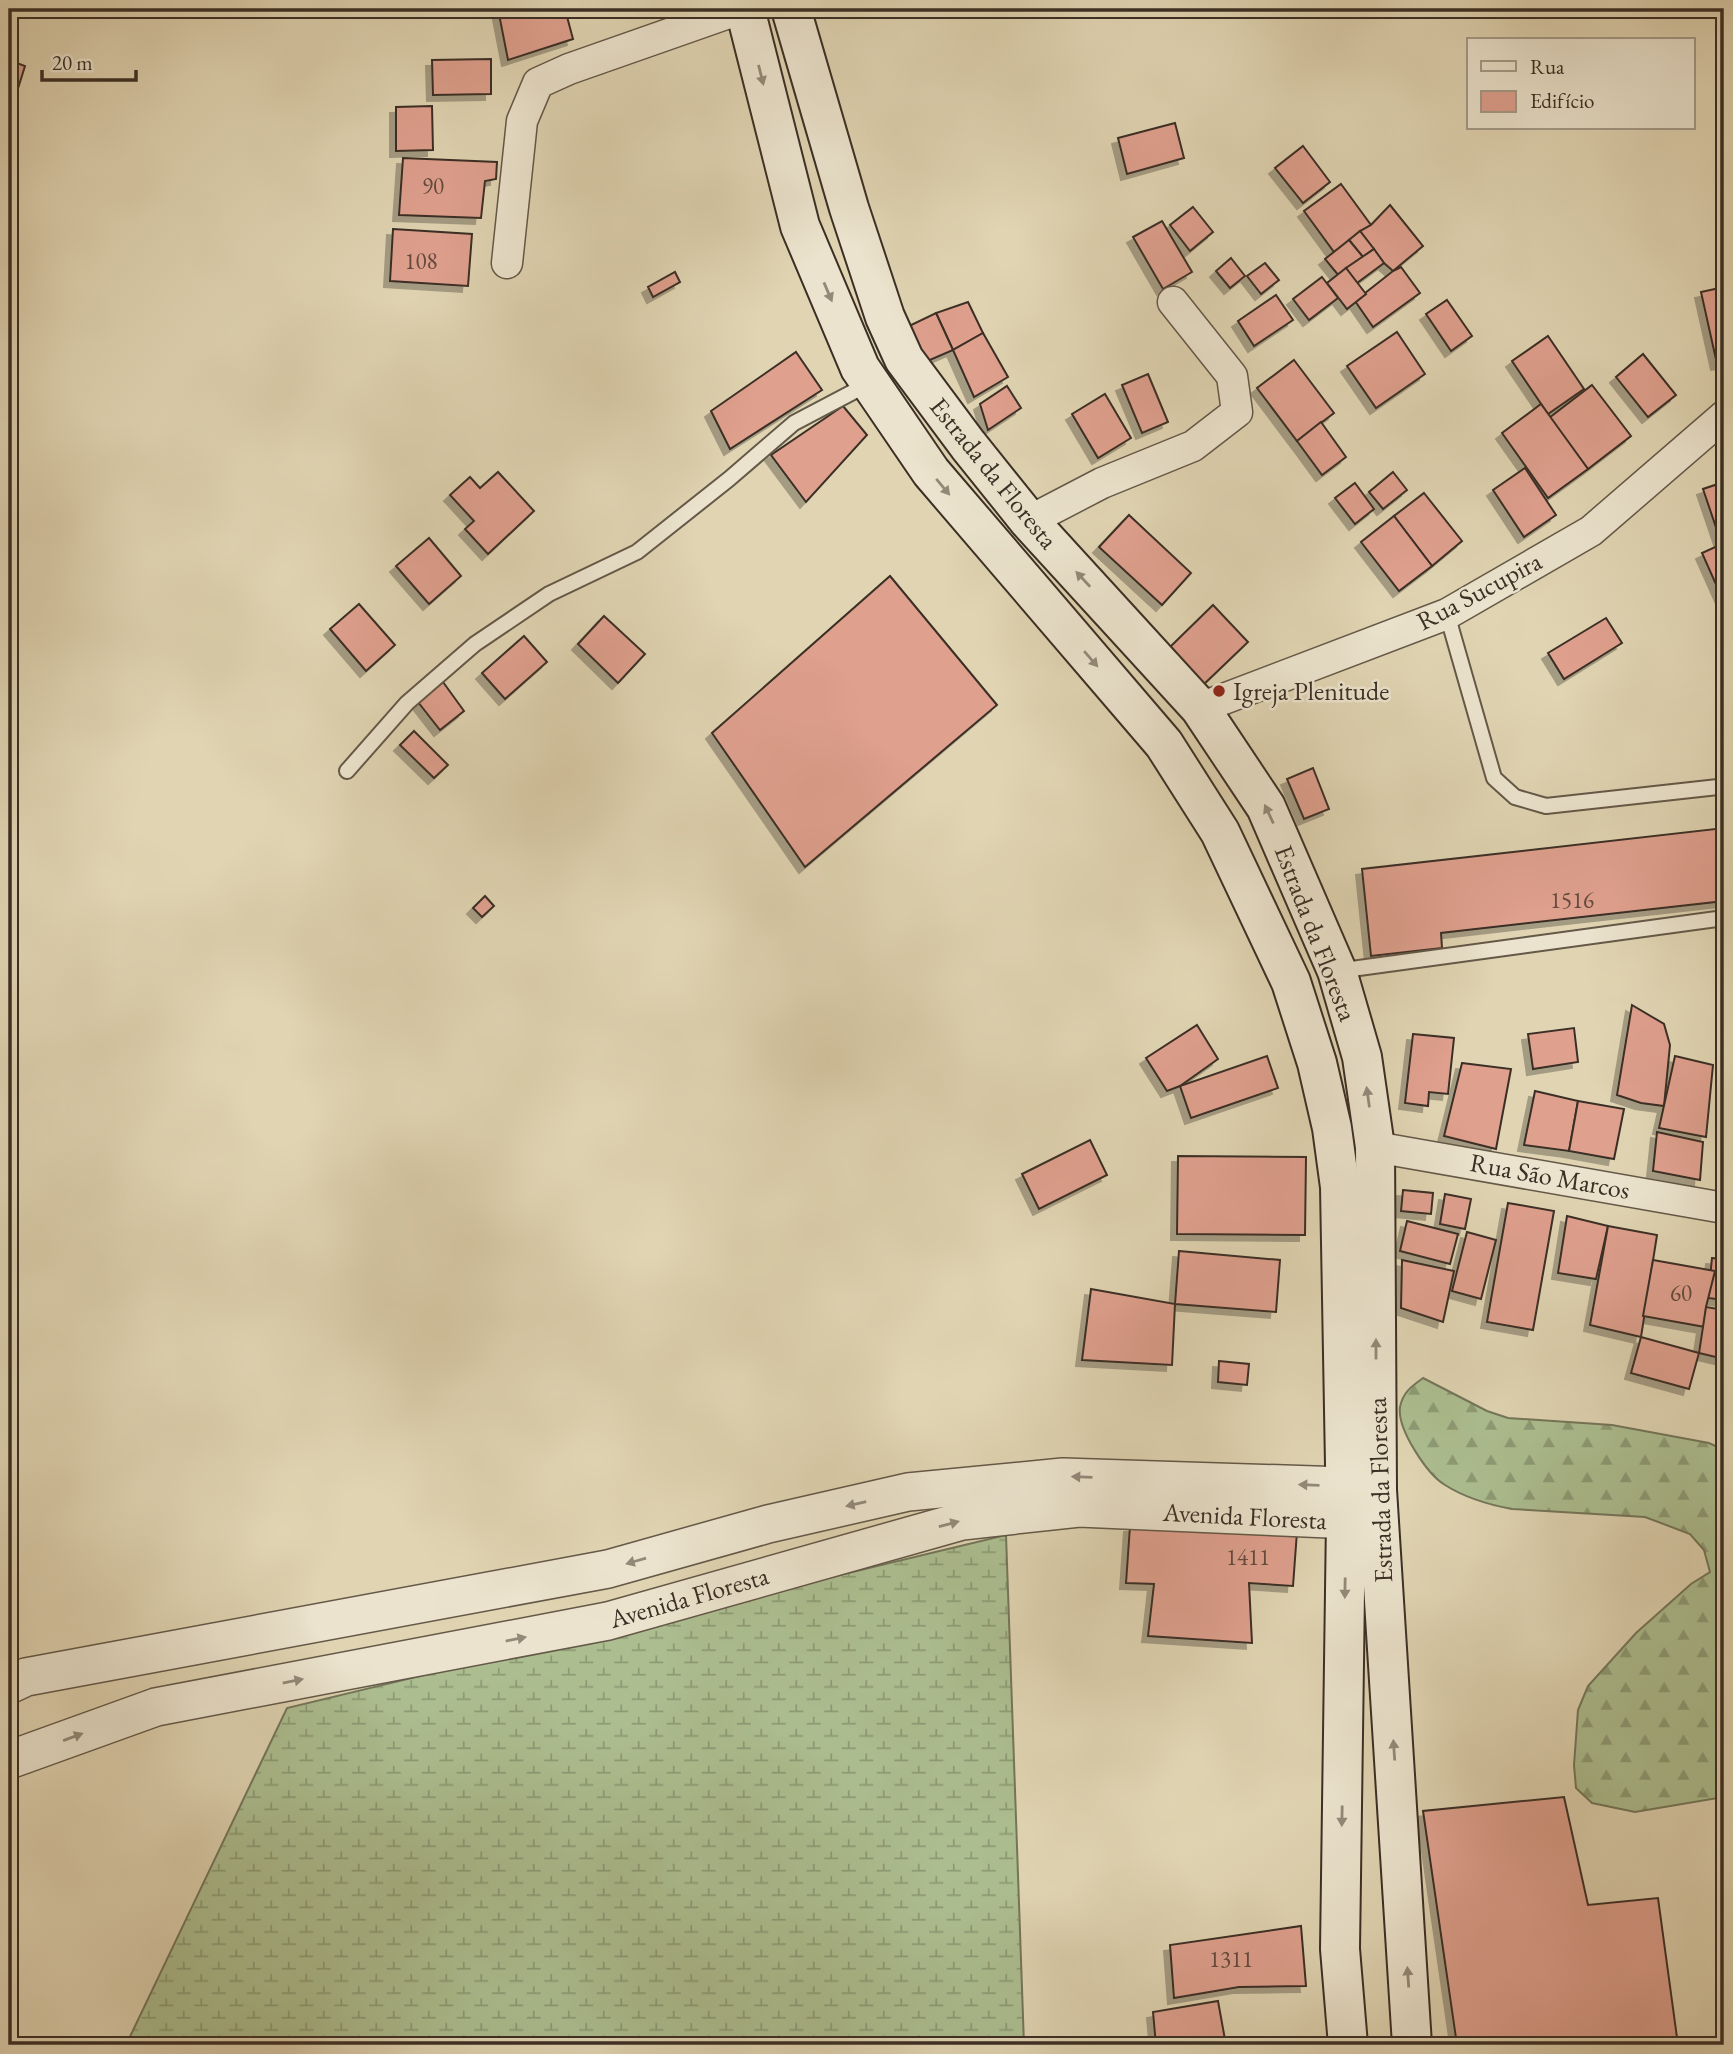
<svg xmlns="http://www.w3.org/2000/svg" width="1733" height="2054" font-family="'EB Garamond',serif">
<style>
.forest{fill:url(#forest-firs);stroke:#74765a;stroke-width:2}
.wetland{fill:url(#wetland-marsh);stroke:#74765a;stroke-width:2}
.building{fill:#dfa08e;stroke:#3b2f25;stroke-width:2;filter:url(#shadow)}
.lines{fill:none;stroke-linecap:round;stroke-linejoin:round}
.service-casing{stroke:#645848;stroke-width:18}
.minor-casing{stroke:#645848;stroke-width:33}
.tertiary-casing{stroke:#645848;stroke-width:40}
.secondary-casing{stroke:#3b2f25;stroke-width:42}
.service{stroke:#ebe3cd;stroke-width:14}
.minor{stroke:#ebe3cd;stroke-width:30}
.tertiary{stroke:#ebe3cd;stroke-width:37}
.secondary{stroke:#ebe3cd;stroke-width:38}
.oneway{fill:#938979}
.poi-dot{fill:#8f2418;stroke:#ebe3cd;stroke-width:2.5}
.labels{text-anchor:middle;stroke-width:5;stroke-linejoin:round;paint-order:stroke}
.number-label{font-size:23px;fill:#644b3f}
.street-label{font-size:26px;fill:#3b2f25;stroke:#ebe3cd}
.poi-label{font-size:26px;fill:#3b2f25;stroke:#ebe3cd;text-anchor:start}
</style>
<defs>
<pattern id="forest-firs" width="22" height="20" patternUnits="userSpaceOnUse" patternTransform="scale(1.75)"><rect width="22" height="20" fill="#acbe90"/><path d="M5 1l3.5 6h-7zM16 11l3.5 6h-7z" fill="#8d9b75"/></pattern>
<pattern id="wetland-marsh" width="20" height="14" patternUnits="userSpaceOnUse" patternTransform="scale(1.75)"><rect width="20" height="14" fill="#acbe90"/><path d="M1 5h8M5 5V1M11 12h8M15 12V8" fill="none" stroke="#8d9b75"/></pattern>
<filter id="shadow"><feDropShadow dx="-6" dy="6" stdDeviation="0" flood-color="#0004"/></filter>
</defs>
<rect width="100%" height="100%" fill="#e0d4b2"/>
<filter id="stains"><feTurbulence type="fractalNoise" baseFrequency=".00286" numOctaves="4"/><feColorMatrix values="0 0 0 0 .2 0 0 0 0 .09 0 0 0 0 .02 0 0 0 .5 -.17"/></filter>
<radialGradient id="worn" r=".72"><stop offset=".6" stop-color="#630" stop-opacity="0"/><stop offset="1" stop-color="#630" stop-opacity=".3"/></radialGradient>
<path class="forest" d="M1423 1378 1487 1411 1508 1418 1612 1425 1709 1443 1724 1450V1797L1635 1812 1592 1803 1576 1788 1574 1765 1578 1710 1588 1686 1636 1633 1691 1584 1710 1572 1704 1550 1690 1534 1645 1517 1512 1509C1490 1505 1464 1497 1445 1485 1427 1474 1397 1429 1400 1407 1403 1392 1412 1386 1423 1378Z"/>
<polygon class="wetland" points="1006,1535 1024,2045 126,2045 287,1708"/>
<g class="building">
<polygon points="498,9 565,9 573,39 508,60"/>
<polygon points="491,59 491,94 433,95 432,60"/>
<polygon points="9,60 25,66 9,117"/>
<polygon points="432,106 433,150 396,151 396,107"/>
<polygon points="1175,123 1184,158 1127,174 1118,138"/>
<polygon points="1303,146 1330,182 1303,203 1275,168"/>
<polygon points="403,158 497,162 496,179 485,181 481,218 399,215"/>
<polygon points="1341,184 1371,225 1334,252 1304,211"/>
<polygon points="1390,205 1423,246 1393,271 1384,263 1360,231 1371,225"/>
<polygon points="1193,207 1213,232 1190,251 1170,225"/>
<polygon points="1162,221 1192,272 1163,289 1133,237"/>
<polygon points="393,229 472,234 468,286 390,281"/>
<polygon points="1360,231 1374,249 1363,257 1349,240"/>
<polygon points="1349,240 1363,257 1339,276 1325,259"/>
<polygon points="1374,249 1384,263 1357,283 1346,268"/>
<polygon points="1231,258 1245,276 1230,288 1216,271"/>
<polygon points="1265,263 1279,280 1261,294 1247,276"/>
<polygon points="1401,267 1420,293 1373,327 1355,301 1393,271"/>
<polygon points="1346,268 1366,294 1347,309 1327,283"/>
<polygon points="675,272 680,282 653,297 648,287"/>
<polygon points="1322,277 1338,298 1309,320 1293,299"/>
<polygon points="1724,287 1724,363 1717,364 1701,292"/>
<polygon points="1276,295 1293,320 1254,346 1238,321"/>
<polygon points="1447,300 1472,336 1451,351 1426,314"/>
<polygon points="968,302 983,333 953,350 936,313"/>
<polygon points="936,313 953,350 923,363 907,327"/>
<polygon points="1397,332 1425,374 1376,408 1347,366"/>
<polygon points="983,333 1008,377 974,397 953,350"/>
<polygon points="1548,336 1584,389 1548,414 1512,361"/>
<polygon points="796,352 822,390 730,449 711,411"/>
<polygon points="1643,354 1676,395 1648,417 1616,377"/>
<polygon points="1294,360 1334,413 1297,441 1257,388"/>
<polygon points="1148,374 1168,422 1142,433 1122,385"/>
<polygon points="1592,385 1631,436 1588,469 1549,418"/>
<polygon points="1007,386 1021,408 988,430 980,404"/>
<polygon points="1105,394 1131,438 1098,458 1072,414"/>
<polygon points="1541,404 1588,469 1548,498 1502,433"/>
<polygon points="843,406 867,435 806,502 771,455"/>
<polygon points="1321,422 1346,457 1322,475 1297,441"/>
<polygon points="1525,468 1556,515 1524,537 1493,490"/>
<polygon points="498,472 534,511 488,554 465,529 474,521 450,495 470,477 480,488"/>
<polygon points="1393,472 1407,490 1383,509 1369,492"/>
<polygon points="1724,482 1724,551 1703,489"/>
<polygon points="1355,483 1374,509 1355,524 1335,498"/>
<polygon points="1424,493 1462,541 1432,566 1394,516"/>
<polygon points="1129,515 1191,573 1162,605 1099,547"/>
<polygon points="1394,516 1432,566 1399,591 1361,542"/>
<polygon points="429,538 461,576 429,604 396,566"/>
<polygon points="1724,543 1724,597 1722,598 1702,553"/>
<polygon points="890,576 997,705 805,867 712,733"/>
<polygon points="359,604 395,645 366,671 330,629"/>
<polygon points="1213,605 1248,642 1202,686 1167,650"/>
<polygon points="604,616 645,654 618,683 578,644"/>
<polygon points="1606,618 1622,643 1564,679 1548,653"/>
<polygon points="524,636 547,662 505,699 482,673"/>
<polygon points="443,682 464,711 440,730 418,702"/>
<polygon points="414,731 448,765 434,778 400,745"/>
<polygon points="1313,768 1329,809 1304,819 1287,779"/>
<polygon points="1724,828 1724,901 1441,933 1442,948 1371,956 1362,869"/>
<polygon points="485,896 494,906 482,917 473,908"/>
<polygon points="1632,1005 1664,1024 1670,1045 1664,1106 1641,1103 1617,1095"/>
<polygon points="1197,1025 1218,1059 1180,1086 1167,1091 1146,1058"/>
<polygon points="1574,1028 1578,1062 1533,1069 1528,1034"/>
<polygon points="1413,1034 1454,1038 1448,1094 1429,1092 1428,1106 1405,1103"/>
<polygon points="1267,1056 1278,1088 1191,1118 1180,1086"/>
<polygon points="1675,1056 1713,1065 1706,1137 1659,1128"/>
<polygon points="1462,1063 1511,1069 1496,1149 1444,1136"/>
<polygon points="1535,1091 1578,1101 1569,1151 1524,1145"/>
<polygon points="1578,1101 1624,1109 1614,1159 1569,1151"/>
<polygon points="1657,1132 1703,1142 1700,1180 1653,1171"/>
<polygon points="1090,1140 1107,1175 1039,1209 1022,1174"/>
<polygon points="1178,1156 1306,1157 1305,1235 1177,1234"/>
<polygon points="1403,1190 1433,1193 1431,1214 1401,1211"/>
<polygon points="1445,1194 1471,1199 1465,1229 1440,1224"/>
<polygon points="1508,1203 1554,1211 1533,1330 1487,1322"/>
<polygon points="1567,1216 1608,1226 1596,1279 1558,1273"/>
<polygon points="1407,1221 1458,1234 1450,1264 1400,1251"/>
<polygon points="1608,1226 1657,1235 1641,1337 1590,1325"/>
<polygon points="1467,1232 1496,1240 1481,1299 1452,1291"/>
<polygon points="1179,1251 1280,1260 1276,1312 1175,1304"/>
<polygon points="1712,1258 1724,1259 1724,1300 1708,1298"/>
<polygon points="1402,1260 1454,1271 1443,1322 1401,1308"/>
<polygon points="1653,1260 1715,1271 1706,1307 1705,1327 1643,1316"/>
<polygon points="1091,1289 1175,1304 1172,1365 1082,1360"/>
<polygon points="1706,1307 1724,1310 1724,1359 1699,1353"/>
<polygon points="1641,1337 1699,1353 1689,1389 1631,1373"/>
<polygon points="1219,1361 1249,1364 1247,1385 1218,1382"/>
<polygon points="1298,1518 1293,1586 1249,1583 1252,1643 1148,1636 1154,1584 1126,1583 1130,1526"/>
<polygon points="1564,1797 1588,1905 1658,1898 1678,2045 1457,2045 1423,1811"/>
<polygon points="1301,1926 1306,1986 1239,1987 1174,1998 1170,1945"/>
<polygon points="1218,2001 1226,2045 1156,2045 1153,2012"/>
</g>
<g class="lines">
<defs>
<g id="service">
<polyline points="1447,614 1494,778 1515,797 1546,806 1718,787 1724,789"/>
<polyline points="347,771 407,703 475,644 549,594 637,552 729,479 794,423 870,383"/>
<polyline points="1337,971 1724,918"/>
</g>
<g id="minor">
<polyline points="507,263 522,121 538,83 569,69 740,9"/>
<polyline points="1029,521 1102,483 1193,446 1237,412 1232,376 1173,302"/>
<polyline points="1200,708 1447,614 1591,531 1724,416"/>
<polyline points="1375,1147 1724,1208"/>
</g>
<g id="tertiary">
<polyline points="9,1685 26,1677 608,1569 768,1524 908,1492 1063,1477 1345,1486 1376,1490"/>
<polyline points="9,1760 156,1707 608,1621 962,1521 1079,1508 1375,1521"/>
</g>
<g id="secondary">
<polyline points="745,9 800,226 860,368 931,472 1164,744 1220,832 1291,982 1317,1063 1332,1128 1340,1187 1346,1520 1340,1949 1348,2045"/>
<polyline points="791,9 849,208 885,317 904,359 968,445 1029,521 1200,708 1266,807 1337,971 1362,1057 1375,1147 1377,1490 1412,2045"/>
</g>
</defs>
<use href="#service" class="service-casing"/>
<use href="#minor" class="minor-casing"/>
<use href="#tertiary" class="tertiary-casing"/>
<use href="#secondary" class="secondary-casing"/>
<use href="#service" class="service"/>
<use href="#minor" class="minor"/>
<use href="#tertiary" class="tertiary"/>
<use href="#secondary" class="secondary"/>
</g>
<defs><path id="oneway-solid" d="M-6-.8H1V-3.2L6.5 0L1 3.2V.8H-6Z" transform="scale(1.75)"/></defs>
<g class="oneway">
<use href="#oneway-solid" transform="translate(761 75) rotate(76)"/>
<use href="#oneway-solid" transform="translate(828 292) rotate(67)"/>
<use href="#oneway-solid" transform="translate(943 487) rotate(50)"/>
<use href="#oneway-solid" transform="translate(1083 579) rotate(-133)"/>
<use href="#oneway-solid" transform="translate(1091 659) rotate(49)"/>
<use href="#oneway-solid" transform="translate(1269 814) rotate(-115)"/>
<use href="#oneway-solid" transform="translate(1368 1097) rotate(-98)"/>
<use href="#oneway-solid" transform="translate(1376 1349) rotate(-90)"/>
<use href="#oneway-solid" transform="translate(1082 1477) rotate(-178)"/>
<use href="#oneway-solid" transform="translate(1309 1485) rotate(-178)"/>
<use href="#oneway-solid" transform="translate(856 1504) rotate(167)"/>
<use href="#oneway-solid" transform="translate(949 1524) rotate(-15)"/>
<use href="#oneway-solid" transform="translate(636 1561) rotate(164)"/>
<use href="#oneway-solid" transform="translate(1345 1588) rotate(91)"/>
<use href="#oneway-solid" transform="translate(516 1639) rotate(-11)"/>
<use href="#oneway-solid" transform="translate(293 1681) rotate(-11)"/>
<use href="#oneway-solid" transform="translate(73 1737) rotate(-20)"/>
<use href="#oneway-solid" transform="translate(1394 1750) rotate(-94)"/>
<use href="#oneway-solid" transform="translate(1342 1816) rotate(91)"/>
<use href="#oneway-solid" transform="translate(1408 1977) rotate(-94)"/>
</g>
<circle class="poi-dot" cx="1219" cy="691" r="7"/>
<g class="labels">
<g class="number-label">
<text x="433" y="194">90</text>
<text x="421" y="269">108</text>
<text x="1572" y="908">1516</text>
<text x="1681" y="1301">60</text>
<text x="1248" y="1565">1411</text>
<text x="1231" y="1967">1311</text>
</g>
<g class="street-label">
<text transform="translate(994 473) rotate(51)" y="9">Estrada da Floresta</text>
<text transform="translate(1479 591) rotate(-28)" y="9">Rua Sucupira</text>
<text transform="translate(1316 933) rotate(69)" y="9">Estrada da Floresta</text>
<text transform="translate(1550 1176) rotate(10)" y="9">Rua São Marcos</text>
<text transform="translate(1380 1490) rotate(-92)" y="9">Estrada da Floresta</text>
<text transform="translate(1245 1516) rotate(3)" y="9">Avenida Floresta</text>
<text transform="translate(689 1597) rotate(-16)" y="9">Avenida Floresta</text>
</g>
<g class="poi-label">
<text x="1233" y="700">Igreja Plenitude</text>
</g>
</g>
<rect width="1733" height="2054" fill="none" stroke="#e0d4b2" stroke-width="35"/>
<rect x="10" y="10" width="1712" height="2033" fill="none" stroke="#3b2f25" stroke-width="3.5"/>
<rect x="18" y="18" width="1698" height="2019" fill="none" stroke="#3b2f25" stroke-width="2"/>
<rect x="1467" y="38" width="228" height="91" fill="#ebe3cd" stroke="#a59b8a" stroke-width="2"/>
<rect x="1481" y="61" width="35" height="10" fill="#ebe3cd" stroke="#a59b8a" stroke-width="2"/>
<text x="1530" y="74" font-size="21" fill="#3b2f25">Rua</text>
<rect x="1481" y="91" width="35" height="21" fill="#dfa08e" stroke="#a59b8a" stroke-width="2"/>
<text x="1530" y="108" font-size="21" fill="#3b2f25">Edifício</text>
<path d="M42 70v10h94v-10" fill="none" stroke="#3b2f25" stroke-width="3.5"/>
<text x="52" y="70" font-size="21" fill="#3b2f25" stroke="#ebe3cd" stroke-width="5" paint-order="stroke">20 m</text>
<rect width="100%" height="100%" filter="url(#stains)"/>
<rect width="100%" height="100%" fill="url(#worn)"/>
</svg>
